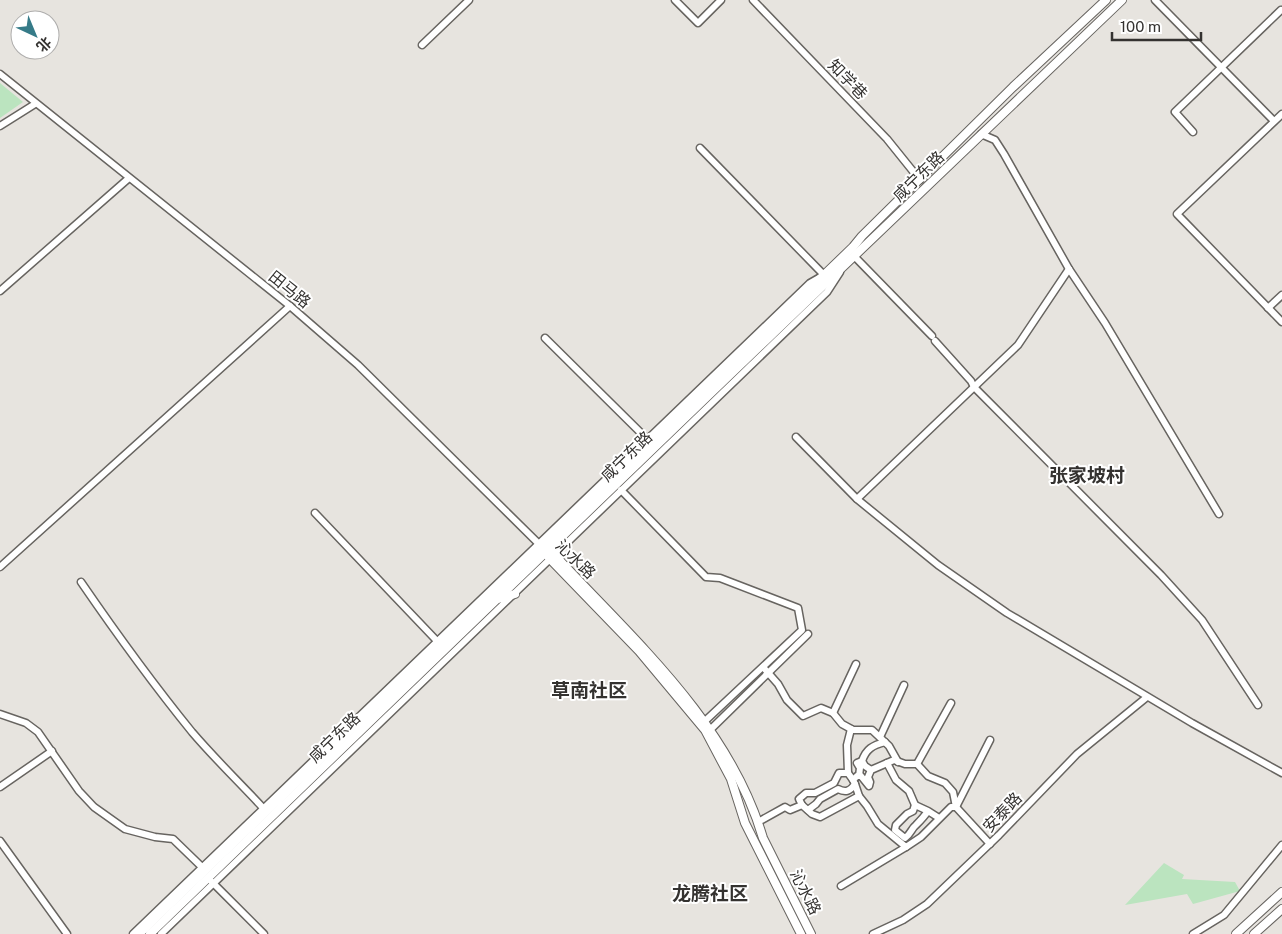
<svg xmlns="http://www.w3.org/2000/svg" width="1282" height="934" font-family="'Public Sans','Noto Sans SC',sans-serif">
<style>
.green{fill:#bbe4bf}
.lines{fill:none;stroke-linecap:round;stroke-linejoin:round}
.minor-casing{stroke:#676460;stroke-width:9}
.major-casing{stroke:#676460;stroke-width:10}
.minor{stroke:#fff;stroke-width:6}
.major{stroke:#fff;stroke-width:8}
.labels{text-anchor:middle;stroke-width:4;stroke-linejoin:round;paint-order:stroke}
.street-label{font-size:16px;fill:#343230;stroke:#fff}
.quarter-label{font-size:19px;font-weight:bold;fill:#343230;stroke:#fff}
</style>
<rect width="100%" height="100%" fill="#e7e4df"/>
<g class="green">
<polygon points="0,83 23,102 0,118"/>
<polygon points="1164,863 1184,875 1182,879 1235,882 1240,891 1193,904 1187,894 1125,905"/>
</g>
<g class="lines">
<defs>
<g id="minor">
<polyline points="675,0 698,23 721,0"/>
<polyline points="753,0 887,139 920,180"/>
<polyline points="1155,0 1274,121"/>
<polyline points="422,45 469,0"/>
<polyline points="0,74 290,306 358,365 541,546"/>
<polyline points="1282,114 1177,214 1282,322"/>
<polyline points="0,126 35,104"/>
<polyline points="1193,132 1175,112 1281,10"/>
<polyline points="981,134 995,140 1004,154 1069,269 1105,323 1219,514"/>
<polyline points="854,256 932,336"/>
<polyline points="0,291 129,178"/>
<polyline points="1268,308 1282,295"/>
<polyline points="545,338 647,439"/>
<polyline points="935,341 971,381 974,387 1161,575 1202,620 1258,705"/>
<polyline points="796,437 857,499 938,565 1007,613 1192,723 1282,773"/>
<polyline points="621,490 706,577 720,578 798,608 802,630 705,721"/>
<polyline points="857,499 1018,345 1069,269"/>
<polyline points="315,513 437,641"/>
<polyline points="0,567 290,306"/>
<path d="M81 582C116 633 153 684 192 732 215 759 241 784 265 810"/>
<polyline points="763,667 778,684 787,700 803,716 821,708 833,713 842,724 853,730 872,730 889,746 898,762"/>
<polyline points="833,713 856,664"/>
<polyline points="0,714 26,723 38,732 79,791 94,807 125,829 155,837 173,839 205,870"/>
<polyline points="711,729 808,634"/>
<polyline points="880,737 904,685"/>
<path d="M862 761C866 749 873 745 885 742"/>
<polyline points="887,763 896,780 909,791 915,805"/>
<polyline points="917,764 951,703"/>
<polyline points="848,773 847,745 851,729"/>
<polyline points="859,776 860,768 857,763 862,761 865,766 871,770"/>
<polyline points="853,780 857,776 861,776 869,786 870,782 868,777 871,770 894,760 905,764 917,764 928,776 945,783 953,792 956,807 990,740"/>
<polyline points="0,787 52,751"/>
<polyline points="802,805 799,799 806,793 815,793 834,783 839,773 848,773 853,780 855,784"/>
<path d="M808 810 816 804 820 799 838 789C846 793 850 791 855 784L859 796"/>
<path d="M928 811 915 805 913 811 907 814 896 825 895 830 905 838C911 834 911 829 916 825 921 820 924 817 928 811L939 818"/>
<polyline points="758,822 785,807 790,810 802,805 812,814 820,817 859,796 867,806 878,824 906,847 921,837 951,807 956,807 990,844"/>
<polyline points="0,841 67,934"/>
<polyline points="211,881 264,934"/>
<polyline points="841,886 906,847"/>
<polyline points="133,934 810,283 824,275 700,148"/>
<polyline points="161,934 827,292 840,272"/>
<polyline points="873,934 903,920 927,904 999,835 1077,754 1147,697"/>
<polyline points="1193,934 1224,915 1282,845"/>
</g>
<g id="major">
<path d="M546 548 549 549C630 637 728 720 763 838L811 934"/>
<polyline points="543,549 550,559 639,651 705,730 731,779 745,823 801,934"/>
<polyline points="498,599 515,594"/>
<polyline points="139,934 824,275 853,247 862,236 1013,87 1106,0"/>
<polyline points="150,934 713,391 1122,0"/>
<polyline points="1236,934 1282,892"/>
<polyline points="1254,934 1282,909"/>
</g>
</defs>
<use href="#minor" class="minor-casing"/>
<use href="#major" class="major-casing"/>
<use href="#minor" class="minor"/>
<use href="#major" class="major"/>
</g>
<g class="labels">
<g class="street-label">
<text transform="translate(848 79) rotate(46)" y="6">知学巷</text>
<text transform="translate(918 176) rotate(-44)" y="6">咸宁东路</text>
<text transform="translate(290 289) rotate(39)" y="6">田马路</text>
<text transform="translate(626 456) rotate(-44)" y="6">咸宁东路</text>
<text transform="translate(576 559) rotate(44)" y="6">沁水路</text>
<text transform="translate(334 737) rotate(-44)" y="6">咸宁东路</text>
<text transform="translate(1002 812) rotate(-46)" y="6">安泰路</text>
<text transform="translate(806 892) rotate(63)" y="6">沁水路</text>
</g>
<g class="quarter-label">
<text x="1087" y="482">张家坡村</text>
<text x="589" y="697">草南社区</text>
<text x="710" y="900">龙腾社区</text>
</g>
</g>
<g transform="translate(35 35) rotate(136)"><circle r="24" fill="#ffffff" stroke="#aeadac"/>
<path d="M0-4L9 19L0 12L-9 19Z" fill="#367b88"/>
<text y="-8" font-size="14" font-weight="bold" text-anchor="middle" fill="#343230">北</text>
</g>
<path d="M1112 32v8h89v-8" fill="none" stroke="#343230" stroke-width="2.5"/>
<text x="1120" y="32" font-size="15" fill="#343230" stroke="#ffffff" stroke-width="4" paint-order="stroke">100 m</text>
</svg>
